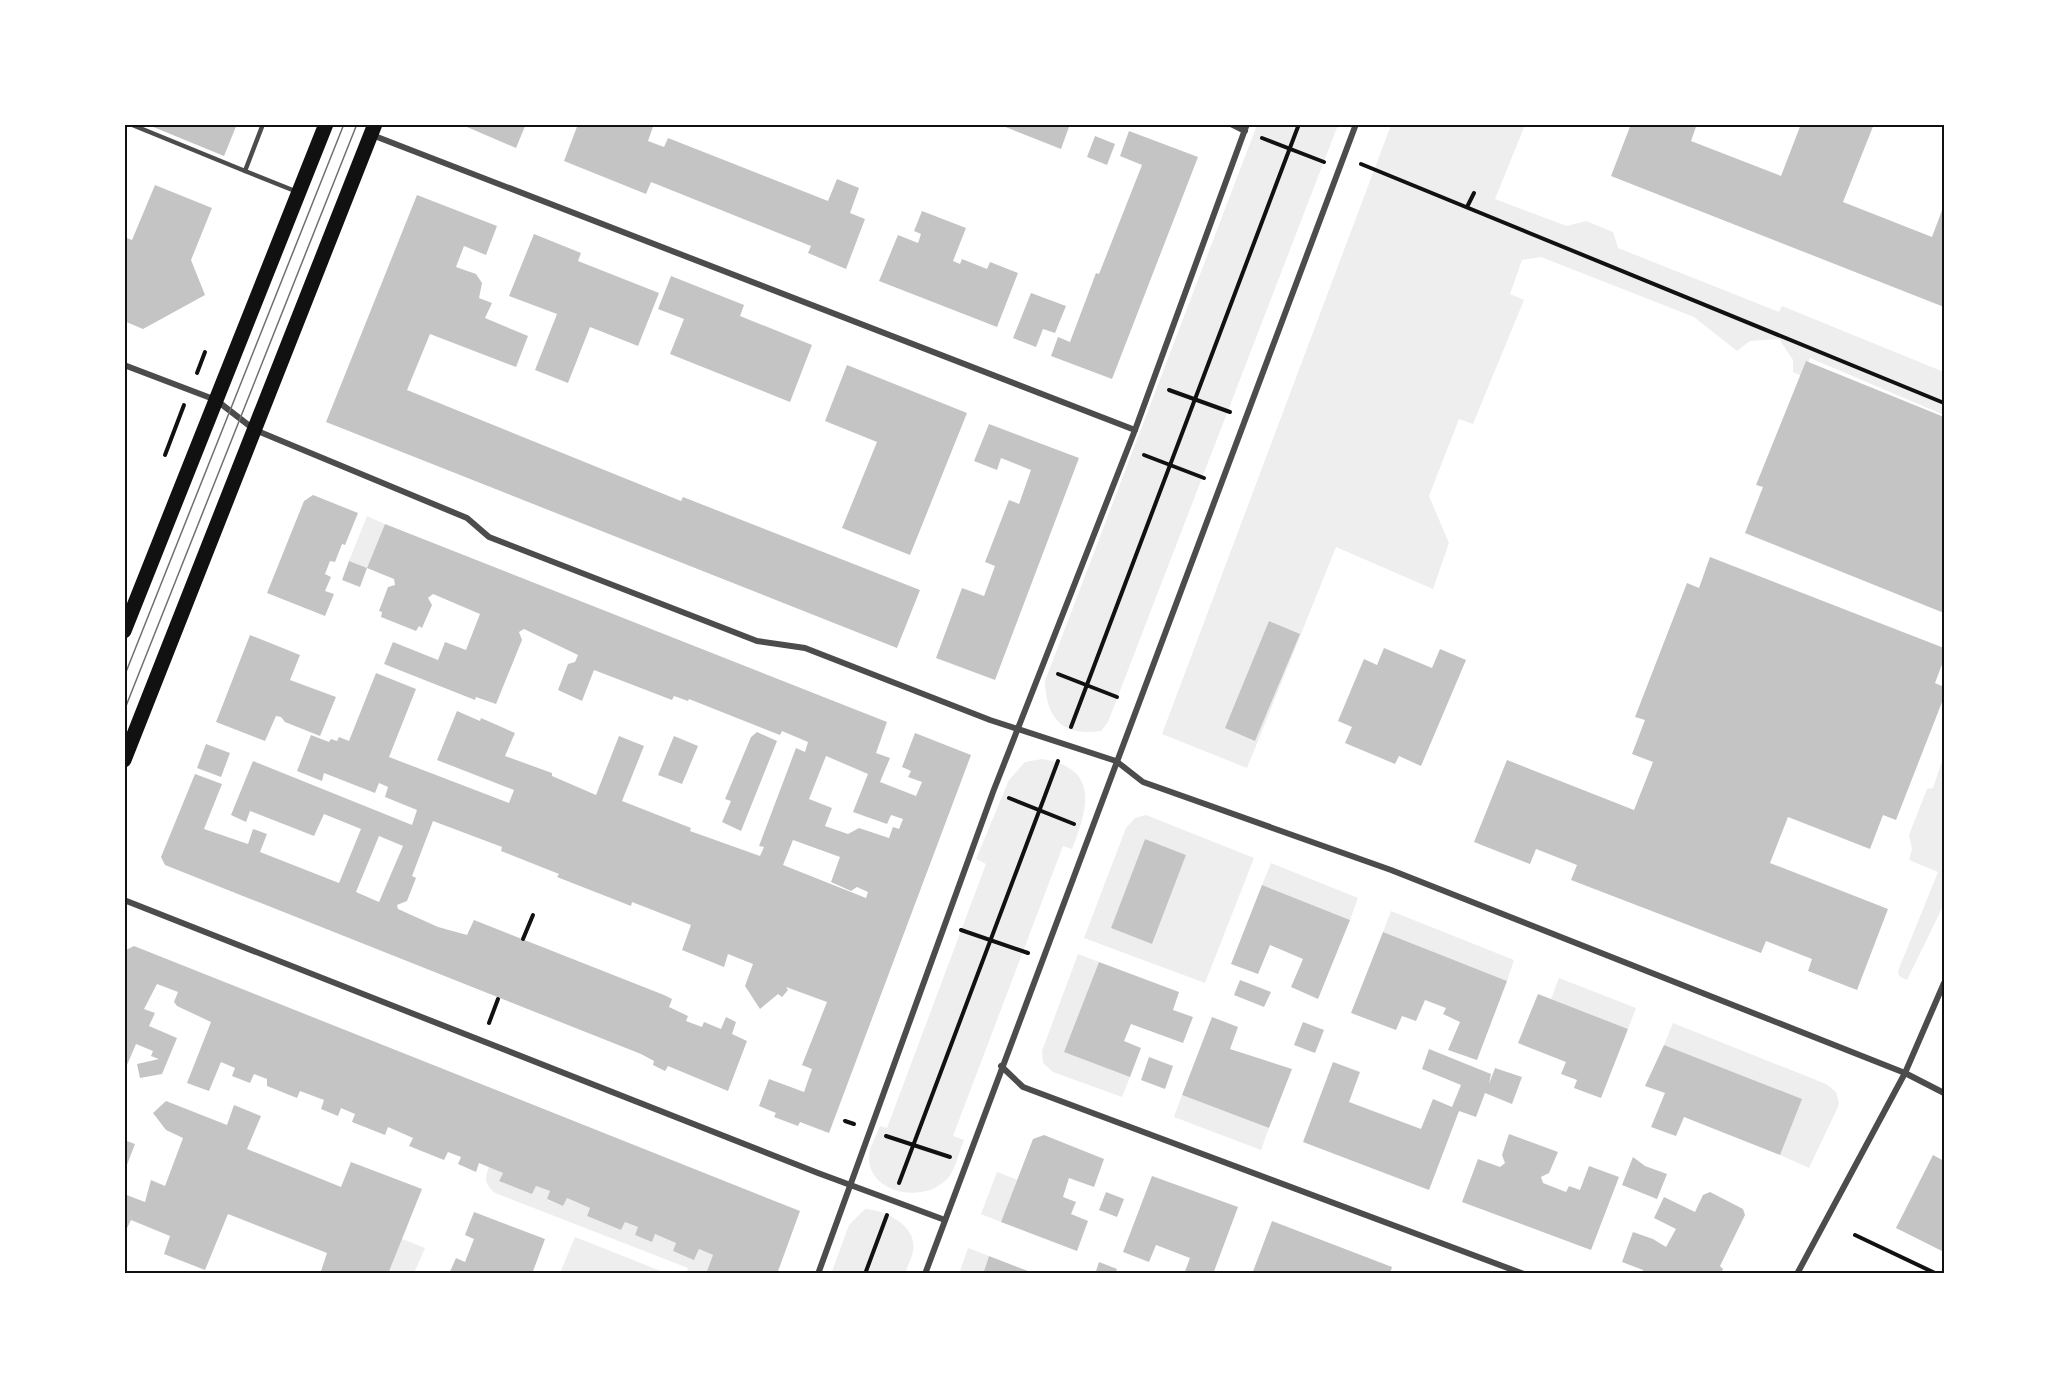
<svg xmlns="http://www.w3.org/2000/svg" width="2069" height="1398" font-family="'Times New Roman',serif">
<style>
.green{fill:#eee;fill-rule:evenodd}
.building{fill:#c4c4c4;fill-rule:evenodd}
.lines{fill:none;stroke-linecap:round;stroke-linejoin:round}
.path{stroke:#111;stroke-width:4}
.service{stroke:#4c4c4c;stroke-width:4.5}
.minor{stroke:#4c4c4c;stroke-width:6}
.primary{stroke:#111;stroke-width:15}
.tram{stroke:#707070;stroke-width:1.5}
.neatline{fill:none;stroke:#111;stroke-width:2}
</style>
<rect width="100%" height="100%" fill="#fff"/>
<g class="green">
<path d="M1257 125H1338L1108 722 1101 731C1062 737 1046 718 1045 681Z"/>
<polygon points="1391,125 1525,125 1495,199 1567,226 1586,221 1613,232 1618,248 1779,312 1782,306 1944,372 1944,415 1810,358 1804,377 1793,372 1793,360 1779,339 1750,341 1737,351 1694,317 1541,257 1522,260 1510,294 1524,300 1473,424 1459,419 1429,496 1449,543 1433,589 1336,547 1247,768 1162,734"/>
<polygon points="367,516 385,524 367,568 349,561"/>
<polygon points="1944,745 1944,904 1907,980 1899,976 1898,971 1938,872 1909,860 1912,849 1909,835 1927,789 1933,788 1943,758"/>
<path d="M1042 759C1100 768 1088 808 1072 849L1063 846 953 1136 964 1140C959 1151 956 1169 948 1178 924 1205 868 1193 869 1157 869 1147 877 1135 880 1126L887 1128 986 864 976 859 1009 780 1025 762Z"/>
<path d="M1146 815 1254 858 1205 983 1084 938 1126 828 1135 818ZM1145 839 1186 855 1152 944 1111 928Z"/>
<polygon points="1271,863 1358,898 1350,920 1262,885"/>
<polygon points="1391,911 1514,960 1507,981 1383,932"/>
<polygon points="1078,954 1099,962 1065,1052 1130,1077 1122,1097 1053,1072 1043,1063 1042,1051"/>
<polygon points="1559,978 1636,1008 1628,1029 1551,999"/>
<polygon points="1673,1023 1826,1084 1836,1092 1839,1103 1837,1109 1809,1168 1780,1155 1801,1099 1664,1045"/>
<polygon points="1182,1095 1269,1128 1261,1150 1174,1117"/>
<path d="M489 1167 503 1173 499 1180 532 1193 536 1186 550 1191 547 1200 563 1206 567 1198 590 1208 587 1216 621 1230 625 1222 638 1227 635 1235 652 1241 655 1234 676 1243 673 1251 694 1259 699 1249 713 1255 707 1271 709 1273H686L688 1268 495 1193C485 1184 484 1180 489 1167Z"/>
<polygon points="997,1172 1018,1180 1001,1222 981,1214"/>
<path d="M865 1209C885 1210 918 1226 913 1251 912 1258 907 1267 905 1273L831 1274 849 1225Z"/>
<polygon points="575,1237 666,1273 560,1273"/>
<polygon points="402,1239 425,1248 414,1273 388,1274"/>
<polygon points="968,1248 989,1256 983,1273 959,1274"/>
</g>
<g class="building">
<polygon points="146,124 237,124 224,156"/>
<polygon points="460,124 526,124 516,148"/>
<polygon points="578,124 654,124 648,141 664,147 668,138 828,201 837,179 859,188 850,213 865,219 846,269 808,253 811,246 651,182 646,194 564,161"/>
<polygon points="998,124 1070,124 1061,149"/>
<polygon points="1631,124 1697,124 1691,141 1781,176 1801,124 1874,124 1843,202 1932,237 1944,205 1944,307 1611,176"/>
<polygon points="1129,131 1198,157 1112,379 1051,356 1058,337 1070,342 1096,273 1099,274 1142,165 1120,156"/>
<polygon points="1095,136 1115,144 1107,165 1087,157"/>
<polygon points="155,185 212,208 191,260 205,295 143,329 124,321 124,237 132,240"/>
<polygon points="417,195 497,226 486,255 464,246 456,267 476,274 482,283 479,298 492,303 485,318 528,336 516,367 430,334 407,390 681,501 683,497 920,590 897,648 326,422"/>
<polygon points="922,211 966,228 953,261 960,264 962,259 987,269 990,262 1018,273 997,327 879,281 898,235 918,243 921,234 914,231"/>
<polygon points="534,234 581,253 578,261 659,293 638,346 590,327 568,383 535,370 557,314 509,296"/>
<polygon points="671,276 744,305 740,316 812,345 790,402 670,354 684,319 658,309"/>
<polygon points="1031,293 1066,306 1055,333 1043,329 1036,347 1013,338"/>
<polygon points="1806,361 1944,417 1944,613 1745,533 1763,487 1756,485"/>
<polygon points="847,365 967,413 910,555 842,528 877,442 825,421"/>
<polygon points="989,424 1079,458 995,680 936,658 962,588 984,596 995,566 985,562 1009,500 1019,504 1031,470 1001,458 997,470 974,461"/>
<polygon points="313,495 358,513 345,545 342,544 335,562 330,561 325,574 331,577 325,591 334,594 325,616 267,593 304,501"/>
<path d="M385 524 887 722 876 753 890 758 880 782 916 796 922 782 908 777 911 771 902 767 915 733 971 755 829 1133 800 1122 798 1126 774 1117 776 1113 759 1106 769 1079 804 1092 812 1069 802 1065 827 1002 786 987 788 990 782 997 778 994 760 1009 745 986 753 964 728 954 724 967 682 950 691 925 632 902 631 906 557 877 559 874 501 851 502 847 433 821 412 876 416 878 407 901 397 905 398 909 438 927 467 935 474 920 664 995 672 999 669 1007 688 1016 686 1021 702 1027 704 1022 721 1029 726 1017 736 1022 732 1034 747 1041 728 1091 668 1066 665 1071 653 1065 654 1061 641 1054 165 865 161 857 195 774 222 784 204 829 248 844 253 829 267 834 260 852 339 883 361 829 324 814 314 836 250 811 246 822 231 815 253 761 412 825 417 810 385 797 388 787 379 783 375 793 324 773 322 781 297 771 311 735 329 742 331 739 337 741 339 737 349 741 376 673 416 689 389 757 509 803 514 790 437 760 457 711 480 721 481 718 515 733 505 756 552 773V776L596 795 619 736 644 746 622 801 691 828 690 831 760 856 764 847 759 846 796 748 805 752 808 742 782 731 780 735 689 699 688 701 674 696 672 700 594 670 582 701 558 690 568 664 575 662 578 655 524 629 519 632 522 640 496 704 476 697 475 700 384 664 393 642 438 660 445 642 466 650 480 614 433 594 428 598 432 605 422 628 419 626 416 631 381 617 382 612 379 611 388 587 395 585 394 579 367 568ZM826 756 868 774 853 812 887 824 891 815 903 819 899 829 893 827 889 838 859 828 848 834 825 826 832 808 809 799ZM379 836 403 846 379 902 356 892ZM793 840 840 857 831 882 851 891 857 887 868 892 866 898 783 865Z"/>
<polygon points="1710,557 1944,648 1944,659 1935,683 1944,687 1944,697 1896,820 1883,815 1870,849 1788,817 1770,863 1888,909 1857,990 1808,971 1812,959 1766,941 1761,953 1571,880 1577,865 1536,849 1530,864 1474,842 1507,760 1634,810 1653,762 1632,754 1645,720 1635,717 1687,583 1699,588"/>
<polygon points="349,561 367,568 360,587 342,580"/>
<polygon points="1269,621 1300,634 1255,741 1225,728"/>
<polygon points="250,635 300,655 290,680 336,697 320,736 285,722 281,717 276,716 265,741 216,722"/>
<polygon points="1384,648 1432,668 1440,649 1466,660 1421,766 1399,756 1395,764 1345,743 1352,727 1338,721 1364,659 1377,665"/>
<polygon points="757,732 777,741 741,831 722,822 731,801 725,799 751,737"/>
<polygon points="674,736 698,746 682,784 658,775"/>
<polygon points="206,744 230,753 221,777 197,768"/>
<polygon points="1145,839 1186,855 1152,944 1111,928"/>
<polygon points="1262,885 1350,920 1318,999 1291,987 1303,959 1270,945 1258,974 1231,964"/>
<polygon points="1383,932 1507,981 1477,1060 1448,1050 1460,1022 1443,1014 1446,1008 1425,1000 1416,1021 1402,1016 1396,1030 1351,1013"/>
<polygon points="134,946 800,1211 777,1274 709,1274 707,1271 713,1255 699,1249 694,1260 673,1251 676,1243 655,1234 652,1242 635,1235 638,1227 625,1222 621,1230 587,1216 590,1208 567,1198 563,1206 547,1199 550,1191 536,1186 532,1194 499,1181 503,1173 479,1163 476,1172 458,1164 461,1157 448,1152 444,1160 409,1146 413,1138 388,1127 385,1135 352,1122 355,1114 341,1108 338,1116 321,1109 324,1100 300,1091 297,1098 267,1086 267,1079 254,1074 250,1083 232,1076 235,1068 221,1062 209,1091 187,1083 211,1022 177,1006 174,1002 178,992 157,984 144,1009 155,1013 149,1026 177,1038 162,1074 140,1078 137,1064 159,1059 151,1056 153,1051 136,1044 124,1072 124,951"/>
<polygon points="1099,962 1179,992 1173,1010 1193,1017 1183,1043 1131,1024 1124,1041 1141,1048 1130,1077 1064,1052"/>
<polygon points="1240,980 1271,992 1264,1007 1234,995"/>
<polygon points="1538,994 1628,1029 1601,1098 1574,1088 1577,1080 1561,1074 1566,1062 1518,1043"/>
<polygon points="1212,1017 1238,1027 1230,1049 1292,1069 1269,1128 1182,1095"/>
<polygon points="1303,1022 1324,1030 1315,1053 1294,1045"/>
<polygon points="1664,1045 1802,1099 1780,1155 1684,1117 1676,1136 1651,1127 1665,1093 1645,1086"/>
<polygon points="1429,1049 1491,1074 1489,1084 1495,1068 1522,1077 1512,1104 1485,1093 1476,1117 1459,1111 1429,1190 1303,1142 1333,1062 1360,1072 1349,1102 1421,1129 1433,1099 1452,1107 1461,1085 1422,1069"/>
<polygon points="1149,1057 1173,1066 1165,1089 1141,1080"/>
<polygon points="166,1101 227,1125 234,1105 261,1116 247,1149 341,1187 351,1162 422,1189 388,1274 320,1274 327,1253 228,1214 205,1270 164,1254 170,1236 131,1220 124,1234 124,1194 145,1202 151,1180 165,1186 183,1138 166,1130 153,1113"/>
<polygon points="1509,1134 1558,1152 1549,1173 1541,1177 1543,1183 1566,1192 1569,1186 1580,1190 1589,1166 1619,1177 1591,1250 1462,1202 1478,1159 1500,1167 1505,1163 1502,1155"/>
<polygon points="1044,1135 1104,1159 1094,1187 1069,1178 1063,1197 1076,1202 1071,1214 1088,1221 1077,1251 1001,1222 1033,1139"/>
<polygon points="124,1140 135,1144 125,1170 124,1170"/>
<polygon points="1933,1155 1944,1161 1944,1252 1896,1228"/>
<polygon points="1633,1157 1645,1166 1667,1174 1657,1199 1622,1185"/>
<polygon points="1152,1176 1238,1207 1213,1274 1184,1274 1190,1258 1156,1245 1149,1262 1123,1252"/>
<polygon points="1106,1192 1124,1199 1117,1217 1099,1210"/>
<polygon points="1710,1192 1743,1209 1745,1215 1720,1266 1723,1269 1721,1274 1642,1274 1643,1270 1622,1262 1633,1232 1653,1239 1666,1247 1676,1229 1654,1218 1664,1197 1695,1212 1703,1195"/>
<polygon points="474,1212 545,1239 532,1274 449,1274 456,1258 465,1262 474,1239 465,1235"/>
<polygon points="1272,1221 1392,1267 1390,1274 1252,1274"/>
<polygon points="989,1256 1033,1273 1033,1274 983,1274"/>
<polygon points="1099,1262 1117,1269 1115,1274 1095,1274"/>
</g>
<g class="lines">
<g class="path">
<polyline points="1262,138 1324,162"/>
<polyline points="1361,164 1944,403"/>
<polyline points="1467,207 1474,193"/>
<polyline points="197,373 205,352"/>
<polyline points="1169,390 1230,412"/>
<polyline points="165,455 184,405"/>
<polyline points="1144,455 1204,478"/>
<polyline points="1058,674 1117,697"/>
<polyline points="1071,727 1299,124"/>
<polyline points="1009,798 1074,824"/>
<polyline points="961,930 1028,953"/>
<polyline points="523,939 533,915"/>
<polyline points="489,1023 498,999"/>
<polyline points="845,1121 854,1124"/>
<polyline points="886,1136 950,1157"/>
<polyline points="899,1183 1058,761"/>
<polyline points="1855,1235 1937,1274"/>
<polyline points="865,1274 887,1215"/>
</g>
<g class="service">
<polyline points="130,124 245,171 263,124"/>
<polyline points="245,171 295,191"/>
</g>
<g class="minor">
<polyline points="1231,124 1245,131"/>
<polyline points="372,135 1135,430"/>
<polyline points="124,365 216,400 255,430 467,518 489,537 757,641 805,648 990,720 1116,761 1143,782 1391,870 1905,1073 1944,1093"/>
<polyline points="124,900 818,1173 945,1220"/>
<polyline points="1001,1066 1023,1087 1524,1274"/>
<polyline points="818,1274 993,792 1135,430 1247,124"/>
<polyline points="925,1274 1356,124"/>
<polyline points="1797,1274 1905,1073 1944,983"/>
</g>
<g class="primary">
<polyline points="124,631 326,124"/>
<polyline points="124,760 375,124"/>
</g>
<g class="tram">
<polyline points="124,677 344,124"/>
<polyline points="124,711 357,124"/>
</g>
</g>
<rect width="2069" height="1398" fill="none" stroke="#ffffff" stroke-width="252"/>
<rect x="126" y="126" width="1817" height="1146" class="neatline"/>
</svg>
